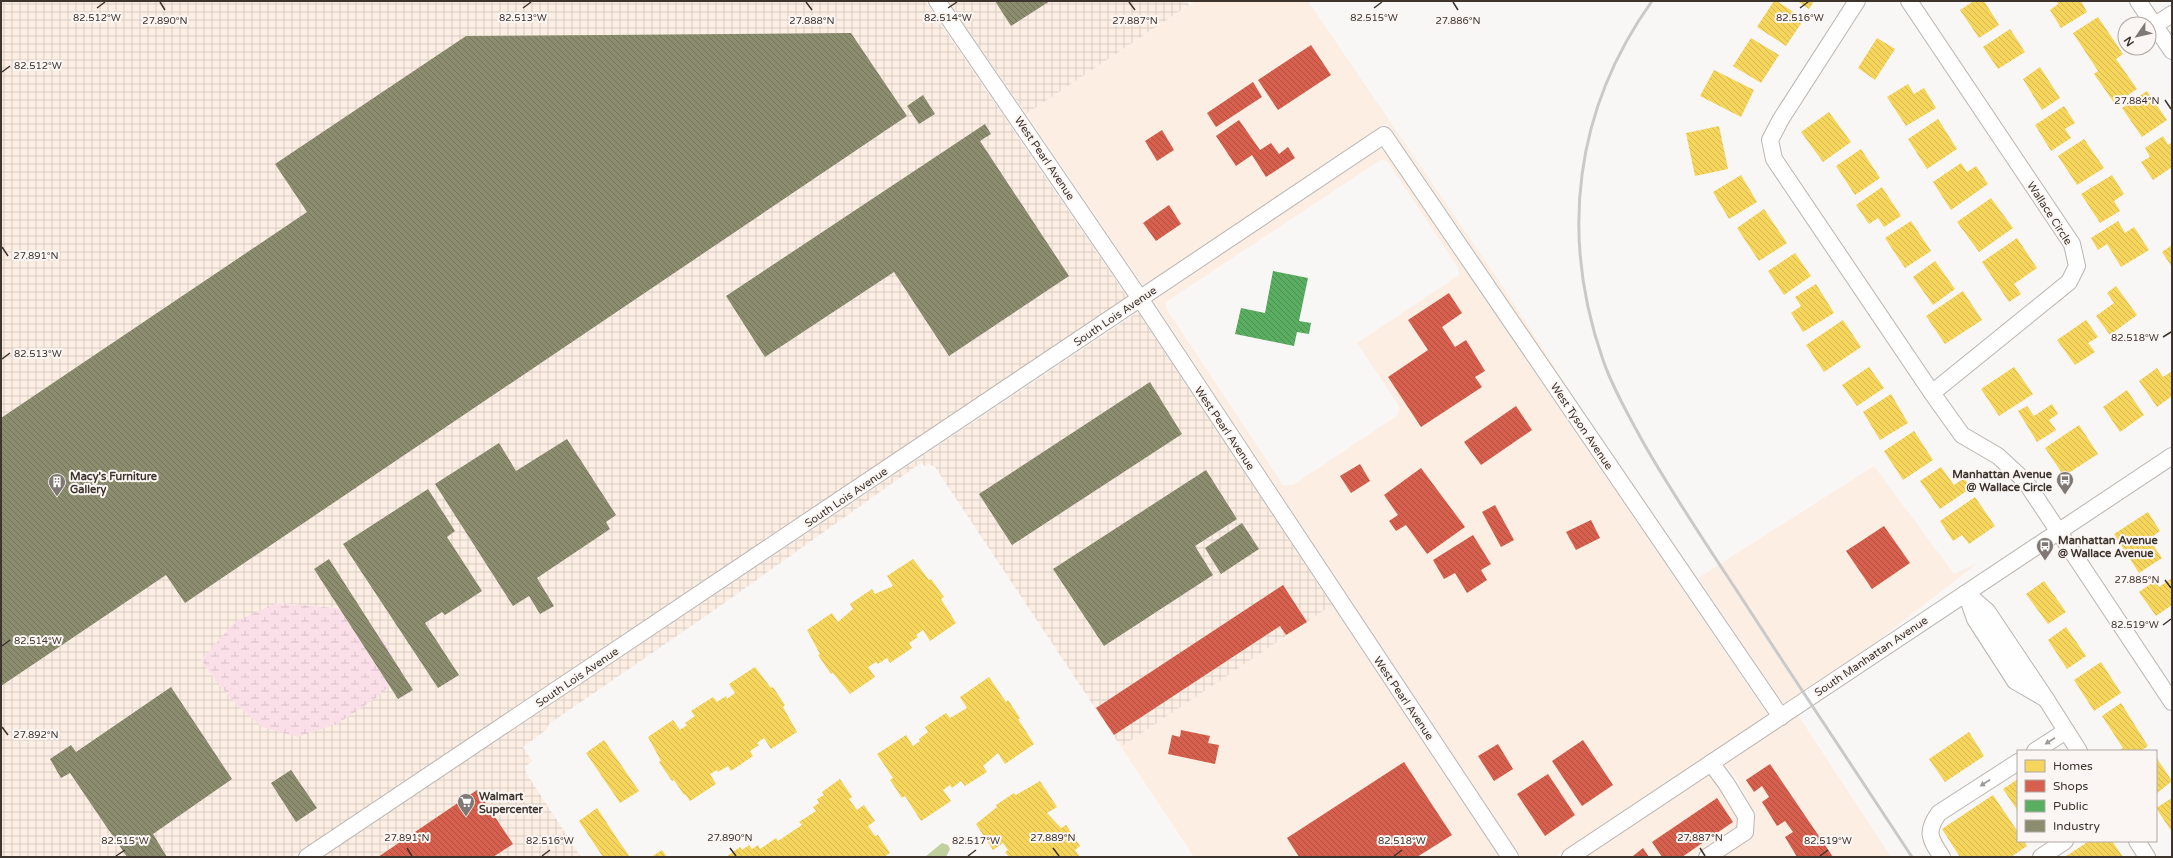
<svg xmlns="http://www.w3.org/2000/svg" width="2173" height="858" font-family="'Varela Round',sans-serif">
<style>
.built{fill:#fceee3;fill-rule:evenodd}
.industrial{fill:url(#industrial-grid);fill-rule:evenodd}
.wetland{fill:url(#wetland-marsh)}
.water{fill:#c2cf9e}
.homes{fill:url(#homes-back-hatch)}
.shops{fill:url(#shops-back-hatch)}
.public{fill:url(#public-back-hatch)}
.industry{fill:url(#industry-back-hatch)}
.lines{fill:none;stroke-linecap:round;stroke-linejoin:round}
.minor-casing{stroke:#b9b4b0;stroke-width:18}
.minor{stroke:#fefefe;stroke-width:16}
.rail{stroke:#cac9c9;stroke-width:3}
.oneway{fill:#9e9996}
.ticks{fill:none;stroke:#3e342e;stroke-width:1.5}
.labels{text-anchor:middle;stroke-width:4;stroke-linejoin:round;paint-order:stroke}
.street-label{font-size:11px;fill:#3e342e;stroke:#fbf6f3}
.poi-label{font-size:11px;font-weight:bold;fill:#3e342e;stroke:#fbf6f3;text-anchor:start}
.ticks-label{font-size:10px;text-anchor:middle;fill:#3e342e;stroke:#fbf6f3;stroke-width:4;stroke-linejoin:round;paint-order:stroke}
</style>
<defs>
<pattern id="industrial-grid" width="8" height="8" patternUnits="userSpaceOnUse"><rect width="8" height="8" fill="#fceee3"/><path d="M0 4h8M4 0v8" fill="none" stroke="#d9cdc3"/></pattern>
<pattern id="wetland-marsh" width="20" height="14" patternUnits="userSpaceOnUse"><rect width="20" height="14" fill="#fadfe9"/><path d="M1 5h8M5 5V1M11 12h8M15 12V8" fill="none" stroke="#d7c0c8"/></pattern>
<pattern id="homes-back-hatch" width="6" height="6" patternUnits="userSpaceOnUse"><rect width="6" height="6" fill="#f6d55c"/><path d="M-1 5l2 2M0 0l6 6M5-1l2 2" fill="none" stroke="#d4b750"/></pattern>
<pattern id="shops-back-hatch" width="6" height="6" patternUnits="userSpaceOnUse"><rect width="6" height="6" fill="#d6604d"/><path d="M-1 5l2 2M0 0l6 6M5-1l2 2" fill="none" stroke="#af5040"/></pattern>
<pattern id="public-back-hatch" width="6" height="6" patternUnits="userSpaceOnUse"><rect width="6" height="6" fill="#5aae61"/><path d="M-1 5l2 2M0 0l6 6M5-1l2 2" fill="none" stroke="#4c8e50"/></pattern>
<pattern id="industry-back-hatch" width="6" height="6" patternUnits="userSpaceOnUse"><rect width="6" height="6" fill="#8c8c6e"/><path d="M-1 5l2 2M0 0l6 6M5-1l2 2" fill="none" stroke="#74735b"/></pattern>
</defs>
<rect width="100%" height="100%" fill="#f9f7f5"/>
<g class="built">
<polygon points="1196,1 1308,1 1503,287 1584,412 1387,123 1144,287 1026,114"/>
<path d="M1381 147 1768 715 1555 857H1521L1153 301ZM1382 159 1388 162 1458 268 1459 275 1357 343 1399 406 1398 415 1293 485H1283L1166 308V302Z"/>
<polygon points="1874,466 1954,574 1979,562 1862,653 1784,705 1698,578"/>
<polygon points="1332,605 1499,857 1194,857 1121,747"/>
<polygon points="1798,715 1891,857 1723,857 1750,839 1754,831 1755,815 1737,779 1724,764"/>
<polygon points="1709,775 1721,789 1737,819 1736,828 1692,857 1585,857"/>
</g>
<g class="industrial">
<path d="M1 1H925L1128 298 292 857H1ZM277 603 359 610 237 705 215 680 201 660Z"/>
<polygon points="948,1 1186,1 1189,5 1026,114"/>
<polygon points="1138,312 1332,605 1121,747 935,467 929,464 924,466 922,462 713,611 549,724 546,730 523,747 532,761 525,767 526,773 581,857 322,857"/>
</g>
<polygon class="wetland" points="277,603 359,610 388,645 400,676 376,698 337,724 298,737 262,727 237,705 215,680 201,660 236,621"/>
<polygon class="water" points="942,843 948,845 950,849 946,857 925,857"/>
<g class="homes">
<polygon points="1774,1 1777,1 1804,19 1786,46 1757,27"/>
<polygon points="1797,1 1814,1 1809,9"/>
<polygon points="1974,1 1984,1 1999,25 1979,38 1960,10"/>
<polygon points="2057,1 2081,1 2087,12 2061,28 2050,10 2058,4"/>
<polygon points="2098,17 2123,54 2116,59 2137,89 2115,104 2094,74 2098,71 2073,33"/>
<polygon points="2010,29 2025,52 1998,69 1983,47"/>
<polygon points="1751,38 1779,55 1761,83 1733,66"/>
<polygon points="1877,38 1895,49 1875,80 1858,68"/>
<polygon points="2040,67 2060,98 2042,110 2023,79"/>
<polygon points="1714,70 1754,90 1741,117 1700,96"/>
<polygon points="1908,84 1914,94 1924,88 1936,108 1906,126 1887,97"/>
<polygon points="2147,91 2167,120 2142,137 2122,108"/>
<polygon points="2064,106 2075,123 2065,129 2071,138 2051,151 2035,125"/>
<polygon points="1829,112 1851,142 1823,162 1801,132"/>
<polygon points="1938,119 1957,149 1927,169 1908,139"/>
<polygon points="1719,126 1728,169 1695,176 1686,133"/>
<polygon points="2163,136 2168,145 2172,142 2172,167 2153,180 2141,162 2150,157 2145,148"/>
<polygon points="2084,139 2104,168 2077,185 2058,156"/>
<polygon points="1861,149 1880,178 1855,195 1836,166"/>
<polygon points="1961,163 1967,172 1976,166 1988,184 1951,210 1933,182"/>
<polygon points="1741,175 1757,202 1729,219 1713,192"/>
<polygon points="2112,175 2124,194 2114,201 2120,211 2100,223 2081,194"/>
<polygon points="1882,187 1901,216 1884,227 1878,218 1869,224 1856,205"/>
<polygon points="1991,198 2013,228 1979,252 1957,222"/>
<polygon points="1764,209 1787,243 1759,261 1737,228"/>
<polygon points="1911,221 1931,251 1905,268 1885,238"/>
<polygon points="2118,221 2125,233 2134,227 2149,250 2121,267 2107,244 2098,250 2091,238"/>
<polygon points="2017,238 2037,268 2014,284 2021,294 2009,302 1982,262"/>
<polygon points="2172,245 2172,267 2162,252"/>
<polygon points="1795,253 1811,276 1784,295 1768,271"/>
<polygon points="1935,261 1955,289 1933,305 1913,277"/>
<polygon points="1816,284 1834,313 1803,332 1791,313 1801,306 1795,297"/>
<polygon points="2116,286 2137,315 2110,335 2096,316 2114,303 2107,293"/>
<polygon points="1963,291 1982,320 1945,344 1926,316"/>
<polygon points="1843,320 1861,347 1824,372 1806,345"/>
<polygon points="2086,320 2098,337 2088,343 2095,352 2075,365 2057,340"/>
<polygon points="1869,367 1884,388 1857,406 1842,385"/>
<polygon points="2014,367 2033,394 1999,416 1981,389"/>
<polygon points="2157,368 2163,377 2172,371 2172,396 2157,407 2139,381"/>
<polygon points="2127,390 2144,415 2120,432 2103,407"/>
<polygon points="1891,394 1908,423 1880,440 1863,412"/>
<polygon points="2052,404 2058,414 2049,420 2056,430 2037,442 2018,411 2027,406 2034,416"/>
<polygon points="2079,425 2098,454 2064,476 2045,448"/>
<polygon points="1914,431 1933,460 1903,480 1884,451"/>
<polygon points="1941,467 1954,485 1964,478 1971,488 1940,509 1920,481"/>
<polygon points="1975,497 1995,526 1969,544 1962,535 1953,541 1940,521"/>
<polygon points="2148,512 2160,531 2149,539 2162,558 2139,573 2114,534"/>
<polygon points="913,559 929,580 931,579 944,597 941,599 956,623 930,641 923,630 916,635 918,637 909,643 912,648 890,663 887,658 878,664 876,662 868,667 875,677 850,694 833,673 831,674 818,655 820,654 807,630 832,613 838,622 853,609 850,604 872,589 875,594 893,586 887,576"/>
<polygon points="2172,578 2172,605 2156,616 2139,592 2155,581 2159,587"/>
<polygon points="2044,581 2066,612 2048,624 2026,594"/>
<polygon points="2066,627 2086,656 2067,669 2048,640"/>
<polygon points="2101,662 2121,693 2094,711 2074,680"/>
<polygon points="755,667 771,688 773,687 785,705 783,707 797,732 771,749 764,738 757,743 759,745 750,751 753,756 731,771 728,766 718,772 717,770 710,774 716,784 690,801 685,794 684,795 674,780 672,781 659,762 661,761 648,737 673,720 680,730 687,725 685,723 695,716 691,711 713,697 717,702 726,696 727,699 735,693 729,684"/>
<polygon points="989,677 1006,702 1008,700 1020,718 1018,719 1034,744 1005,764 998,753 983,766 987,772 965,786 961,781 952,788 950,785 943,790 951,801 921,821 905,796 902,798 890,780 893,778 877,754 906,735 913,746 920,741 919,739 928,732 925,727 946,713 950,718 967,708 960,697"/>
<polygon points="2121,703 2148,746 2141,751 2117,751 2123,748 2102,716"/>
<polygon points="1969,732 1984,756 1945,782 1929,759"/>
<polygon points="604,740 639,791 620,803 586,753"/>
<polygon points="2156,757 2172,781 2156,794"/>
<polygon points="840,779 852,797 849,799 857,810 864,805 875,821 868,826 875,836 878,835 890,853 884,857 726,857 740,847 742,850 749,845 752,849 758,845 760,849 776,838 778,841 802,825 799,822 816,811 813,807 819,803 817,799 824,795 822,792"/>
<polygon points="2018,779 2018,811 2003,789"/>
<polygon points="1040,781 1057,807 1047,813 1061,828 1066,825 1080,846 1075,850 1080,857 1009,857 1005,852 1008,850 1003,843 993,850 976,824 997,807 996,805 1014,793 1016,795"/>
<polygon points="1993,795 2018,832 2018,841 2024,841 2027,846 2011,857 1960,857 1942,829"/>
<polygon points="2172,798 2172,832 2156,808"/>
<polygon points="597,808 618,840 630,857 603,857 579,821"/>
<polygon points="2089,841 2112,841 2123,857 2065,857"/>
<polygon points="662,850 667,857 651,857"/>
</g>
<g class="shops">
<polygon points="1311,45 1331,75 1278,110 1258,80"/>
<polygon points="1253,82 1262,97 1216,127 1207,113"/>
<polygon points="1239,120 1260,150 1271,143 1279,154 1288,147 1295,158 1266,177 1252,155 1236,166 1216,136"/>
<polygon points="1162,130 1174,150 1157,161 1145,141"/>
<polygon points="1169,205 1181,224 1156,241 1143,223"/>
<polygon points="1449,293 1462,313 1442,327 1455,347 1466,340 1485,371 1475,377 1482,387 1421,427 1388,377 1428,350 1408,320"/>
<polygon points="1516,406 1532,430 1481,465 1464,442"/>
<polygon points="1360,464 1370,481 1351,493 1340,476"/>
<polygon points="1421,468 1465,527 1427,554 1406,525 1396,531 1389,521 1398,515 1384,495"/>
<polygon points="1495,505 1514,540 1501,547 1482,512"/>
<polygon points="1591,520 1600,538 1576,550 1566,532"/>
<polygon points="1884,526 1910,563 1872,589 1846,551"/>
<polygon points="1473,535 1491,564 1481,570 1487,580 1467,593 1455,573 1444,579 1433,560"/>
<polygon points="1283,585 1307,622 1286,635 1280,626 1114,735 1096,708"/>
<polygon points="1181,730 1210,736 1208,743 1219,745 1215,764 1168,754 1172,735 1180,737"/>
<polygon points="1583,740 1613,785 1582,806 1552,761"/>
<polygon points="1498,744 1513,769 1494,781 1478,756"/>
<polygon points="1404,762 1452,835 1417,857 1299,857 1287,838"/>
<polygon points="1770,764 1829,851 1833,857 1797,857 1785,837 1793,832 1785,821 1777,826 1762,802 1769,797 1762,786 1754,792 1746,780"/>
<polygon points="1548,774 1575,815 1545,836 1517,794"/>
<polygon points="477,790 513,844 493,857 378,857"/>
<polygon points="1717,798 1733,822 1682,857 1662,857 1652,842"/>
<polygon points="1643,848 1649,857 1631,857 1633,856"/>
</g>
<polygon class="public" points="1273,271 1308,278 1299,321 1311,323 1309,334 1297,332 1294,346 1235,334 1241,308 1265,313"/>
<g class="industry">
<polygon points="995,1 1050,1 1011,26"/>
<polygon points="851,33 907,116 185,603 166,575 1,686 1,418 307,212 275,164 466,36"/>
<polygon points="923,95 935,114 919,124 907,106"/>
<polygon points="985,124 991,134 980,141 1069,276 949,356 894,272 765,357 726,296"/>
<polygon points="1150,382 1182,434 1012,545 979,494"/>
<polygon points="567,439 616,515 606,522 610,529 537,578 554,606 540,614 529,596 513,606 435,484 499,443 516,471"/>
<polygon points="1206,470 1237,519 1195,546 1213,575 1104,646 1053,569"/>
<polygon points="428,489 455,531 447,537 482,591 445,615 442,612 425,623 459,675 438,688 343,544"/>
<polygon points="1242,523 1259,549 1221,574 1205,548"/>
<polygon points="329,559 413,690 398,699 314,569"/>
<polygon points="171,687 232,779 153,834 167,857 127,857 70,773 61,778 50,759 71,745 76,752"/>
<polygon points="291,770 317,808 296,822 271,783"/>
</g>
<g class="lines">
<defs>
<g id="minor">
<polyline points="937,1 1141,300 1510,857"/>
<polyline points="1857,1 1781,119 1770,140 1774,159 1932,393 2069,282 2077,266 2072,244 1909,1"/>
<polyline points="2138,1 2172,51"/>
<polyline points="2155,25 2172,14"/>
<polyline points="1932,393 1962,435 1998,456 2025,481 2172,702"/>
<polygon points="1966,593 1987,611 2046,699 2015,681 1975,619"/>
<polyline points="2046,699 2079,751"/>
<polyline points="2035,751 2066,731"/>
<polyline points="2137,841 2147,857"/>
<polyline points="307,857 1384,135 1781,717"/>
<polyline points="1570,857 2172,456"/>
<polyline points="1707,857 1745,832 1746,816 1726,783 1711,763"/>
<path d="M1942 857C1930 839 1925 832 1939 813L2018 762"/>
<polyline points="2041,857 2065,841"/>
</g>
</defs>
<use href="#minor" class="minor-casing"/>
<use href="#minor" class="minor"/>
<path class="rail" d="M1652 1C1575 109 1559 234 1603 360 1613 389 1629 416 1643 442 1673 495 1706 544 1739 594 1796 682 1854 769 1912 857"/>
</g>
<defs><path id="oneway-solid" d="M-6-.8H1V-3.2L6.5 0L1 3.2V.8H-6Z"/></defs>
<g class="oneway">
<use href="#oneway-solid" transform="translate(2050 741) rotate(147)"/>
<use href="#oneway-solid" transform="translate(1985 783) rotate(147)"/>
</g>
<path class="ticks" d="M160 2 165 10M806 2 812 10M1129 2 1135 10M1453 2 1458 10M97 8 105 2M523 8 531 2M948 8 957 2M1374 8 1382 2M1800 8 1808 2M2 72 10 66M2165 100 2171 109M2 247 8 256M2163 337 2171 332M2 359 10 353M2165 580 2171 588M2163 625 2171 619M2 646 10 640M2 727 8 735M407 848 412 856M730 848 736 856M1053 848 1059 856M1700 848 1705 856M116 856 125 850M542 856 550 850M968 856 976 850M1394 856 1402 850M1820 856 1828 850"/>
<defs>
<symbol id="bus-pin" viewBox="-11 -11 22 30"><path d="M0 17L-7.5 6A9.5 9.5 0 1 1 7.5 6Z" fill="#7f7874" stroke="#fbf6f3"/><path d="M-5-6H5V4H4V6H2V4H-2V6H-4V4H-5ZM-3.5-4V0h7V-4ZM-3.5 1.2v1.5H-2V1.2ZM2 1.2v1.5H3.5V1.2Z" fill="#fff"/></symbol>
<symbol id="building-pin" viewBox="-11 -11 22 30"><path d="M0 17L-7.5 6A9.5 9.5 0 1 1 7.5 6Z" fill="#7f7874" stroke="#fbf6f3"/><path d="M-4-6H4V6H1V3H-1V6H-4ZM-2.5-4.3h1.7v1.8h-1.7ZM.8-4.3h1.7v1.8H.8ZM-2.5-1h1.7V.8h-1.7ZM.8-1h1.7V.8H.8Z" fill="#fff"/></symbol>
<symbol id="supermarket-pin" viewBox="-11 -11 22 30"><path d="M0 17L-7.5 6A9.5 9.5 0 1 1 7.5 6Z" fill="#7f7874" stroke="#fbf6f3"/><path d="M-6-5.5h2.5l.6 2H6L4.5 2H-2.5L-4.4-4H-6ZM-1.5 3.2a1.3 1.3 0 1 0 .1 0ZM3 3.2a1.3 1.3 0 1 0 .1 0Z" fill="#fff"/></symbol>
</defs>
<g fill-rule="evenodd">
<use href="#bus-pin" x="2055" y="470" width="20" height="27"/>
<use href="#building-pin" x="47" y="472" width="20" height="27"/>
<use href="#bus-pin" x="2035" y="536" width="20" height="27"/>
<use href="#supermarket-pin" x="456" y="792" width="20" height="27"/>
</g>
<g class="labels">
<g class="street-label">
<text transform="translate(1045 158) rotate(56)" y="4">West Pearl Avenue</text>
<text transform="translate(2050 213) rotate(57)" y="4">Wallace Circle</text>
<text transform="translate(1115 316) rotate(-34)" y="4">South Lois Avenue</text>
<text transform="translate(1582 426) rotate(56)" y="4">West Tyson Avenue</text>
<text transform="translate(1225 428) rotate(56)" y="4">West Pearl Avenue</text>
<text transform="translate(846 497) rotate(-34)" y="4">South Lois Avenue</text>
<text transform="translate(1871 656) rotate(-34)" y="4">South Manhattan Avenue</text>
<text transform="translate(577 677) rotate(-34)" y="4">South Lois Avenue</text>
<text transform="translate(1404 698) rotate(56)" y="4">West Pearl Avenue</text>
</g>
<g class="poi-label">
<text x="2052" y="478" text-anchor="end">Manhattan Avenue<tspan x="2052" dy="13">@ Wallace Circle</tspan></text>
<text x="70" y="480">Macy's Furniture<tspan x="70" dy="13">Gallery</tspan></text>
<text x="2058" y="544">Manhattan Avenue<tspan x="2058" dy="13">@ Wallace Avenue</tspan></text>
<text x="479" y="800">Walmart<tspan x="479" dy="13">Supercenter</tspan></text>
</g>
</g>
<g class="ticks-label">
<text x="97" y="21">82.512°W</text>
<text x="523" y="21">82.513°W</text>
<text x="948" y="21">82.514°W</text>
<text x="1374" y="21">82.515°W</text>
<text x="1800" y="21">82.516°W</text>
<text x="165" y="24">27.890°N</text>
<text x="812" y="24">27.888°N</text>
<text x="1135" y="24">27.887°N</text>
<text x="1458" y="24">27.886°N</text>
<text x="38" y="69">82.512°W</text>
<text x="2137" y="104">27.884°N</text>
<text x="36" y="259">27.891°N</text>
<text x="2135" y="341">82.518°W</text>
<text x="38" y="357">82.513°W</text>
<text x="2137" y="583">27.885°N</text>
<text x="2135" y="628">82.519°W</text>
<text x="38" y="644">82.514°W</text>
<text x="36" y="738">27.892°N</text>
<text x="407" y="841">27.891°N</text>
<text x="730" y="841">27.890°N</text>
<text x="1053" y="841">27.889°N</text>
<text x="1700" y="841">27.887°N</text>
<text x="125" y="844">82.515°W</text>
<text x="550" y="844">82.516°W</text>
<text x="976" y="844">82.517°W</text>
<text x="1402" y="844">82.518°W</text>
<text x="1828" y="844">82.519°W</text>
</g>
<rect width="2173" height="858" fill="none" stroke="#3e342e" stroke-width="4"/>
<rect x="2017" y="750" width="140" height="92" fill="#fbf6f3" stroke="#afa8a4"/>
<rect x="2025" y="760" width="20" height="12" fill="#f6d55c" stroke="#afa8a4"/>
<text x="2053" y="770" font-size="12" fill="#3e342e">Homes</text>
<rect x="2025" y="780" width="20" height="12" fill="#d6604d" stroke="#afa8a4"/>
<text x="2053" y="790" font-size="12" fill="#3e342e">Shops</text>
<rect x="2025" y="800" width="20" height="12" fill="#5aae61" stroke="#afa8a4"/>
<text x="2053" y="810" font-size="12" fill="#3e342e">Public</text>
<rect x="2025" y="820" width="20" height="12" fill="#8c8c6e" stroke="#afa8a4"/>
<text x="2053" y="830" font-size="12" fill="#3e342e">Industry</text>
<g transform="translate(2137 36) rotate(236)"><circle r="19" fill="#fbf6f3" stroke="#afa8a4"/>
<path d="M0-3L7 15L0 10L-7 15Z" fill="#7f7874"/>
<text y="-6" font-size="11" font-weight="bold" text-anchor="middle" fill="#3e342e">N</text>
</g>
</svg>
